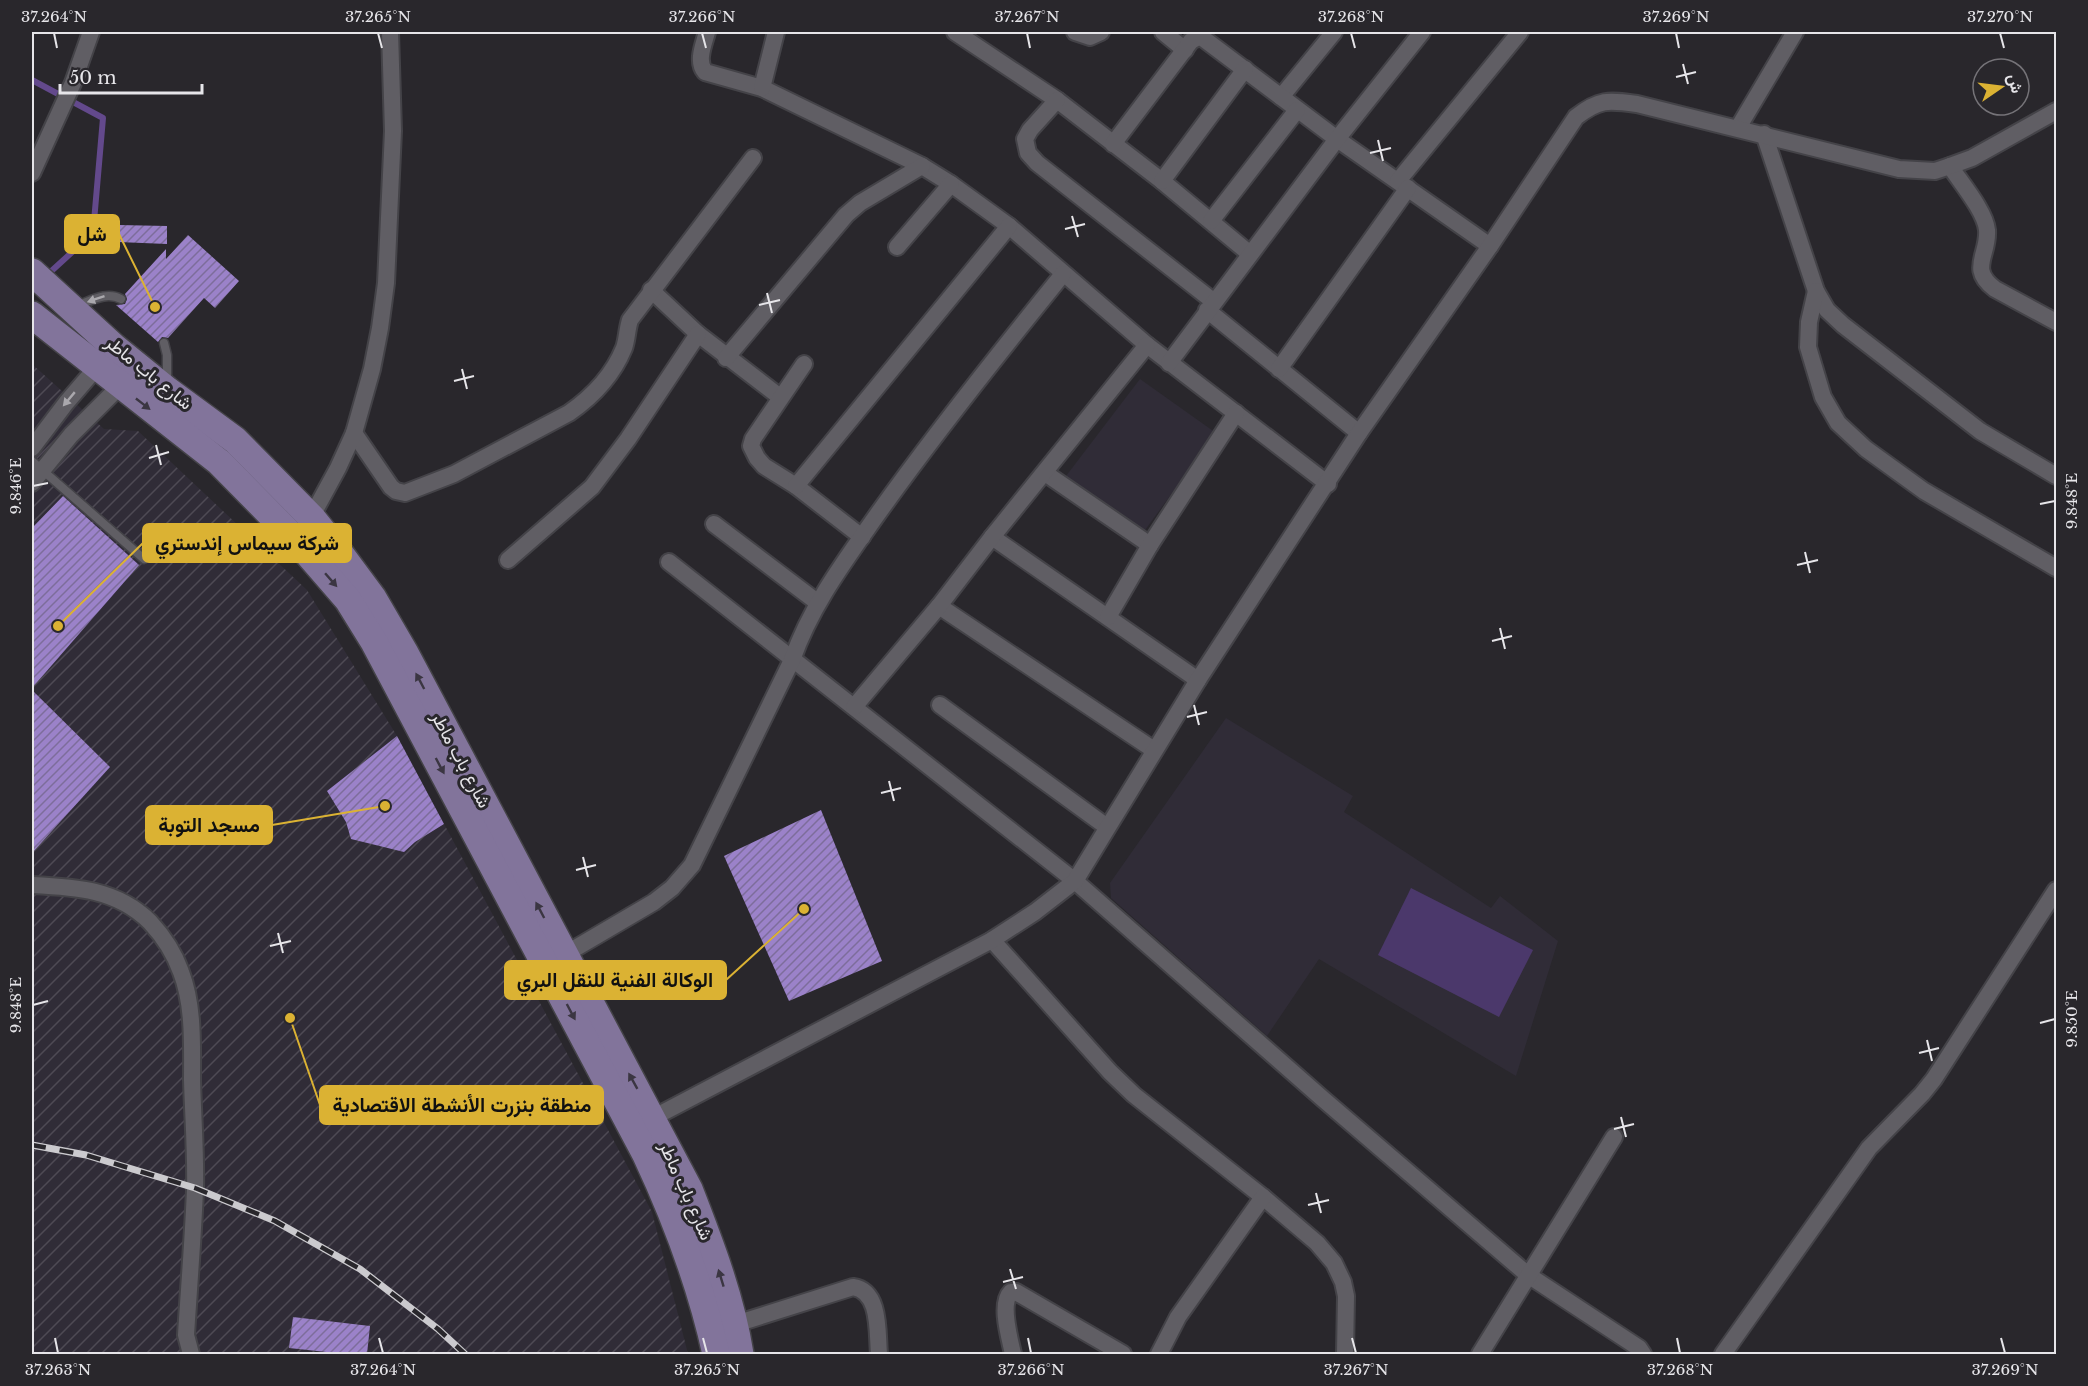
<svg xmlns="http://www.w3.org/2000/svg" width="2088" height="1386" font-family="'Libre Baskerville',Vazirmatn,serif">
<style>
.built{fill:#302c37}
.industrial{fill:url(#industrial-furrows)}
.grass{fill:#4b386b}
.lines{fill:none;stroke-linecap:round;stroke-linejoin:round}
.stream{stroke:#63498c;stroke-width:6}
.building{fill:url(#building-hatch)}
.service-casing{stroke:#444348;stroke-width:11}
.minor-casing{stroke:#444348;stroke-width:20}
.primary-casing{stroke:#444348;stroke-width:30}
.service{stroke:#605e64;stroke-width:8}
.minor{stroke:#605e64;stroke-width:16}
.primary{stroke:#82749b;stroke-width:27}
.rail-casing{stroke:#cbcace;stroke-width:7}
.rail{stroke:#29272c;stroke-width:4.5;stroke-dasharray:14;stroke-linecap:butt}
.oneway{fill:#aaa8ad}
.oneway2{fill:#3b3642}
.ticks{fill:none;stroke:#e6e5e9;stroke-width:2}
.labels{text-anchor:middle;stroke-width:6;stroke-linejoin:round;paint-order:stroke}
.street-label{font-size:18px;fill:#e6e5e9;stroke:#29272c}
.leader{fill:none;stroke:#dbb233;stroke-width:2}
.callout-dot{fill:#dbb233;stroke:#29272c;stroke-width:2}
.callout{fill:#dbb233;stroke:#dbb233;stroke-width:2}
.callout-label{font-size:20px;text-anchor:middle;font-weight:bold;fill:#111}
.neatline{fill:none;stroke:#e6e5e9;stroke-width:2}
.ticks-label{font-size:15px;text-anchor:middle;fill:#e6e5e9}
</style>
<defs>
<pattern id="industrial-furrows" width="10" height="10" patternUnits="userSpaceOnUse" patternTransform="scale(1.5)"><rect width="10" height="10" fill="#302c37"/><path d="M-1 1l2-2M0 10L10 0M9 11l2-2" fill="none" stroke="#4e4a54"/></pattern>
<pattern id="building-hatch" width="6" height="6" patternUnits="userSpaceOnUse" patternTransform="scale(1.5)"><rect width="6" height="6" fill="#9b82c9"/><path d="M-1 1l2-2M0 6l6-6M5 7l2-2" fill="none" stroke="#7d6d9b"/></pattern>
</defs>
<rect width="100%" height="100%" fill="#29272c"/>
<g class="built">
<polygon points="1140,379 1216,433 1137,541 1063,480"/>
<polygon points="1226,718 1353,796 1344,812 1491,908 1500,896 1558,941 1516,1076 1319,959 1267,1036 1111,898 1110,883"/>
</g>
<polygon class="industrial" points="32,364 104,429 138,431 307,590 397,736 652,1212 688,1354 32,1354"/>
<polygon class="grass" points="1411,888 1533,950 1499,1017 1378,955"/>
<g class="lines">
<polyline class="stream" points="32,80 103,118 93,233 46,276"/>
</g>
<g class="building">
<polygon points="119,225 167,226 167,244 118,242"/>
<polygon points="188,235 239,281 215,308 204,298 168,338 162,337 158,342 116,305 125,304 127,299 125,294 166,249 166,259"/>
<polygon points="63,496 139,565 32,688 32,528"/>
<polygon points="32,690 110,767 32,853"/>
<polygon points="397,736 444,824 415,842 404,852 351,839 346,822 327,791"/>
<polygon points="821,810 882,961 789,1001 724,856"/>
<polygon points="293,1317 370,1326 367,1354 345,1354 289,1348"/>
</g>
<g class="lines">
<defs>
<g id="service">
<path d="M76 306C91 301 106 291 121 299"/>
<polyline points="164,343 167,355 167,383"/>
<polyline points="32,461 144,559"/>
</g>
<g id="minor">
<path d="M707 32C704 44 696 61 705 72L762 88 922 166 951 184 1009 226 1147 345 1328 484"/>
<polyline points="955,32 1057,100 1162,181 1250,254"/>
<polyline points="1075,32 1090,37 1101,32"/>
<polyline points="1163,32 1185,50"/>
<polyline points="762,88 776,32"/>
<polyline points="1281,97 1334,32"/>
<polyline points="1057,100 1030,130 1025,139 1028,153 1037,163 1213,301"/>
<polyline points="1738,128 1795,32"/>
<polyline points="1764,134 1816,291 1827,310 1843,325 1980,431 2056,476"/>
<polyline points="1113,144 1191,41 1200,36 1337,139 1490,246"/>
<path d="M1950 166C1961 183 1985 211 1987 230 1989 255 1968 269 1995 289L2056 322"/>
<polyline points="32,173 73,83 91,32"/>
<polyline points="1162,181 1245,69"/>
<polyline points="1398,181 1520,32"/>
<polyline points="1211,221 1297,110"/>
<polyline points="897,247 951,184"/>
<polyline points="651,290 698,334 780,397"/>
<polyline points="1816,291 1809,322 1808,347 1823,397 1838,423 1866,449 1924,491 2056,568"/>
<polyline points="1207,310 1359,433"/>
<polyline points="726,358 846,215 860,203 922,166"/>
<polyline points="1169,363 1337,139 1422,32"/>
<polyline points="804,364 753,439 751,446 757,458 764,466 796,486 862,537"/>
<polyline points="1279,369 1408,188"/>
<path d="M354 433 391 487 396 491 405 493 454 474 569 413C592 397 613 375 624 348 627 340 627 329 630 320L753 158"/>
<polyline points="32,448 66,403 103,360"/>
<polyline points="1045,473 1150,545"/>
<polyline points="32,483 71,435 126,380"/>
<polyline points="796,486 1009,226"/>
<polyline points="714,524 817,602"/>
<polyline points="307,525 338,468 354,433 372,369 380,328 386,283 393,131 390,32"/>
<polyline points="992,537 1198,680"/>
<polyline points="508,560 592,487 628,439 698,334"/>
<polyline points="669,562 1075,881 1323,1099 1528,1275 1639,1348 1643,1354"/>
<polyline points="939,606 1154,750"/>
<polyline points="1108,617 1150,545 1236,413"/>
<polyline points="940,705 1107,827"/>
<polyline points="854,707 939,606 992,537 1147,345"/>
<path d="M32 885C75 887 117 889 150 922 163 936 175 955 181 972 194 1006 192 1045 192 1080 193 1117 196 1154 195 1190 193 1238 189 1287 186 1335L191 1354"/>
<polyline points="992,940 1110,1072 1134,1095 1263,1197 1317,1243 1334,1263 1343,1282 1346,1296 1345,1354"/>
<path d="M557 959 654 902 672 888 692 865 792 660C811 606 844 562 877 515 936 432 999 353 1063 274"/>
<path d="M645 1122 992 940 1035 912 1075 881 1198 680 1359 433 1490 246 1576 117C1599 99 1608 100 1637 104L1899 169 1935 171 1950 166 1972 158 2056 111"/>
<path d="M726 1327 853 1287C881 1291 877 1333 879 1354"/>
<path d="M1013 1354C1010 1339 999 1304 1011 1292H1016L1123 1354"/>
<polyline points="1159,1354 1178,1317 1263,1197"/>
<polyline points="1480,1354 1614,1137"/>
<polyline points="1723,1354 1869,1148 1922,1094 1934,1079 2056,890"/>
</g>
<g id="primary">
<path d="M32 272 114 347 167 390 235 440 312 518 336 548 373 598 405 653 689 1189C710 1243 731 1297 740 1354"/>
<path d="M32 315 219 462 296 540 348 600 374 642 646 1155C676 1219 701 1286 716 1354"/>
</g>
</defs>
<use href="#service" class="service-casing"/>
<use href="#minor" class="minor-casing"/>
<use href="#primary" class="primary-casing"/>
<use href="#service" class="service"/>
<use href="#minor" class="minor"/>
<use href="#primary" class="primary"/>
<defs>
<polyline id="rail" points="32,1145 86,1155 195,1188 275,1221 360,1269 438,1329 465,1354"/>
</defs>
<use href="#rail" class="rail-casing"/>
<use href="#rail" class="rail"/>
</g>
<defs><path id="oneway-solid" d="M-6-.8H1V-3.2L6.5 0L1 3.2V.8H-6Z" transform="scale(1.5)"/></defs>
<g class="oneway">
<use href="#oneway-solid" transform="translate(96 299) rotate(161)"/>
<use href="#oneway-solid" transform="translate(69 399) rotate(130)"/>
</g>
<g class="oneway2">
<use href="#oneway-solid" transform="translate(143 404) rotate(38)"/>
<use href="#oneway-solid" transform="translate(331 580) rotate(49)"/>
<use href="#oneway-solid" transform="translate(420 681) rotate(-118)"/>
<use href="#oneway-solid" transform="translate(440 766) rotate(62)"/>
<use href="#oneway-solid" transform="translate(540 910) rotate(-118)"/>
<use href="#oneway-solid" transform="translate(571 1012) rotate(62)"/>
<use href="#oneway-solid" transform="translate(633 1081) rotate(-119)"/>
<use href="#oneway-solid" transform="translate(721 1278) rotate(-107)"/>
</g>
<path class="ticks" d="M54 33 57 48M378 33 382 48M702 33 706 48M1027 33 1030 48M1351 33 1355 48M1676 33 1679 48M2000 33 2004 48M1683 64 1688 84M1676 77 1696 72M1378 140 1383 161M1370 153 1391 148M1072 216 1078 237M1065 229 1085 224M767 293 772 313M759 305 780 300M462 369 467 389M454 381 474 376M156 445 161 465M149 458 169 452M33 486 48 483M2040 504 2055 501M1805 552 1810 573M1797 565 1818 560M1500 628 1505 649M1492 641 1512 636M1194 705 1199 725M1187 717 1207 712M889 781 894 801M881 793 901 788M583 857 588 877M576 870 596 865M278 933 283 953M270 946 291 941M33 1005 48 1001M2040 1023 2055 1019M1927 1040 1932 1061M1919 1053 1939 1048M1621 1117 1626 1137M1614 1129 1634 1124M1316 1193 1321 1213M1308 1205 1329 1200M1010 1269 1016 1289M1003 1282 1023 1277M55 1338 58 1353M379 1338 383 1353M703 1338 707 1353M1028 1338 1031 1353M1352 1338 1356 1353M1677 1338 1680 1353M2001 1338 2005 1353"/>
<g class="labels">
<g class="street-label">
<text transform="translate(149 373) rotate(39)" y="6">شارع باب ماطر</text>
<text transform="translate(461 760) rotate(62)" y="6">شارع باب ماطر</text>
<text transform="translate(686 1191) rotate(66)" y="6">شارع باب ماطر</text>
</g>
</g>
<path class="leader" d="M155 307L119 234M58 626L143 543M385 806L272 825M804 909L726 980M290 1018L320 1105"/>
<g class="callout-dot">
<circle cx="155" cy="307" r="6"/>
<circle cx="58" cy="626" r="6"/>
<circle cx="385" cy="806" r="6"/>
<circle cx="804" cy="909" r="6"/>
<circle cx="290" cy="1018" r="6"/>
</g>
<g class="callout">
<rect x="65" y="215" width="54" height="38" rx="6"/>
<rect x="143" y="524" width="208" height="38" rx="6"/>
<rect x="146" y="806" width="126" height="38" rx="6"/>
<rect x="505" y="961" width="221" height="38" rx="6"/>
<rect x="320" y="1086" width="283" height="38" rx="6"/>
</g>
<g class="callout-label">
<text x="92" y="241">شل</text>
<text x="247" y="550">شركة سيماس إندستري</text>
<text x="209" y="832">مسجد التوبة</text>
<text x="615" y="987">الوكالة الفنية للنقل البري</text>
<text x="462" y="1112">منطقة بنزرت الأنشطة الاقتصادية</text>
</g>
<rect width="2088" height="1386" fill="none" stroke="#29272c" stroke-width="66"/>
<g transform="translate(2001 87) rotate(76)"><circle r="28" fill="#29272c" stroke="#757378" stroke-width="1.5"/>
<path d="M0-4.5L10 22L0 15L-10 22Z" fill="#dbb233"/>
<text y="-9" font-size="16" font-weight="bold" text-anchor="middle" fill="#e6e5e9">ش</text>
</g>
<path d="M60 84v9h142v-9" fill="none" stroke="#e6e5e9" stroke-width="3"/>
<text x="69" y="84" font-size="18" fill="#e6e5e9" stroke="#29272c" stroke-width="4.5" paint-order="stroke">50 m</text>
<rect x="33" y="33" width="2022" height="1320" class="neatline"/>
<g class="ticks-label">
<text x="54" y="22">37.264°N</text>
<text x="378" y="22">37.265°N</text>
<text x="702" y="22">37.266°N</text>
<text x="1027" y="22">37.267°N</text>
<text x="1351" y="22">37.268°N</text>
<text x="1676" y="22">37.269°N</text>
<text x="2000" y="22">37.270°N</text>
<text transform="translate(16 486) rotate(-90)" y="5">9.846°E</text>
<text transform="translate(2072 501) rotate(-90)" y="5">9.848°E</text>
<text transform="translate(16 1005) rotate(-90)" y="5">9.848°E</text>
<text transform="translate(2072 1019) rotate(-90)" y="5">9.850°E</text>
<text x="58" y="1375">37.263°N</text>
<text x="383" y="1375">37.264°N</text>
<text x="707" y="1375">37.265°N</text>
<text x="1031" y="1375">37.266°N</text>
<text x="1356" y="1375">37.267°N</text>
<text x="1680" y="1375">37.268°N</text>
<text x="2005" y="1375">37.269°N</text>
</g>
</svg>
